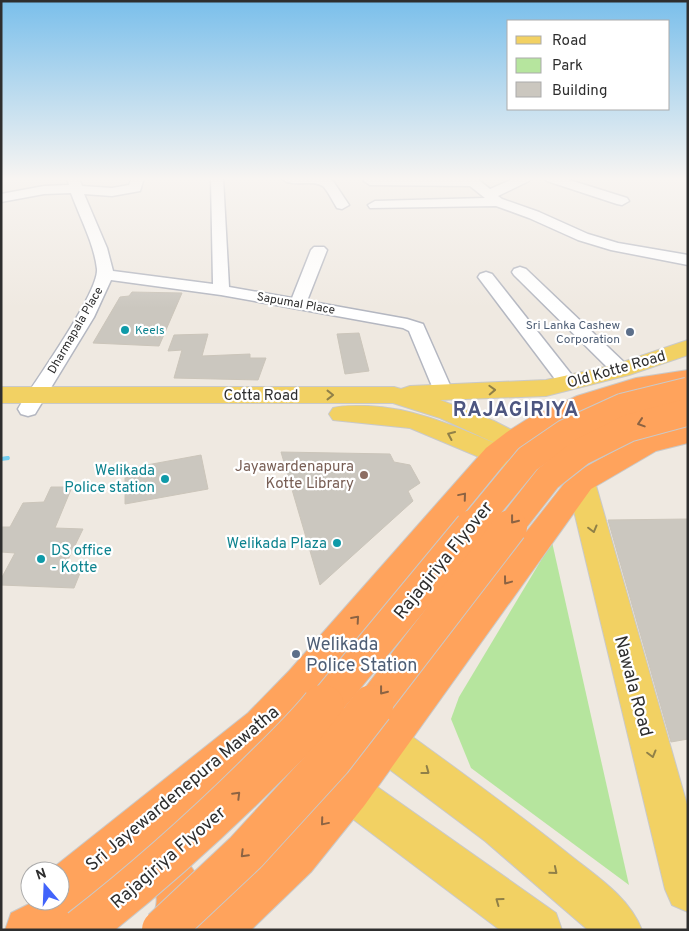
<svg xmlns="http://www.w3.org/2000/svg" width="689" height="931" font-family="Overpass,sans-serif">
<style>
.green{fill:#b6e59e}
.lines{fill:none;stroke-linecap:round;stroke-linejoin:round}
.stream{fill:#75cff0;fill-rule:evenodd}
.building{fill:#cbc7bf;stroke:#cbc5ba}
.minor-casing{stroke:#b4b7c1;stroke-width:3}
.major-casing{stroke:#c9c9c9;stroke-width:2}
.highway-casing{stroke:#c9c9c9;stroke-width:2}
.minor{fill:#fff;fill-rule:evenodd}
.major{fill:#f2d163;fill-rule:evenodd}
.highway{fill:#ffa35c;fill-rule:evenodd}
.highway-bridge-far2-casing{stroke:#c9c9c9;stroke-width:29;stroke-linecap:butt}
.highway-bridge-far1-casing{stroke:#c9c9c9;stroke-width:36;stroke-linecap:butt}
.highway-bridge-casing{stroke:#c9c9c9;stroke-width:44;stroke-linecap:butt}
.highway-bridge-far2{stroke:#ffa35c;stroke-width:27}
.highway-bridge-far1{stroke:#ffa35c;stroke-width:34}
.highway-bridge{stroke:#ffa35c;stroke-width:42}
.oneway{stroke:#908048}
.oneway2{stroke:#8c6343}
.culture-dot{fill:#0f9aa8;stroke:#fff;stroke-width:2}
.service-dot{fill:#5c6f8a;stroke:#fff;stroke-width:2}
.education-dot{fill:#8d6e63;stroke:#fff;stroke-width:2}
.labels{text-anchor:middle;stroke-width:4.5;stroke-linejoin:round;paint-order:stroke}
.far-street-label{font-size:12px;fill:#2e2e2e;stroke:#fff}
.far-service-label{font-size:12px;fill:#4e5e75;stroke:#fff;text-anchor:end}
.far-culture-label{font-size:12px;fill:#0d838f;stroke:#fff;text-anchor:start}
.street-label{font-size:15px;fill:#2e2e2e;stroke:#fff}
.education-label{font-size:15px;fill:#785e54;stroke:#fff;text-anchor:end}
.culture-label{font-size:15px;fill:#0d838f;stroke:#fff;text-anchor:end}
.near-street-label{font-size:18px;fill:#2e2e2e;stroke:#fff}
.near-service-label{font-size:18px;fill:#4e5e75;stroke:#fff;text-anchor:start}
.district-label{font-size:20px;font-weight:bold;letter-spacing:1px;fill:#4d5680;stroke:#fff}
</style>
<rect width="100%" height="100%" fill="#efe9e1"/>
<polygon class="green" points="552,542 629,885 471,768 451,719 459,697"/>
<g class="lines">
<polygon class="stream" points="7,456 9,456 10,458 9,460 1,461 1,457"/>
</g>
<g class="building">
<polygon points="132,292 182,293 159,346 93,343 120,297 129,296"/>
<polygon points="359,333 369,371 345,374 337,334"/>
<polygon points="208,334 202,356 250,354 250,358 266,358 258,380 174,378 182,350 168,351 174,335"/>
<polygon points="281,452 390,454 394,462 410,465 420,483 408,491 413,501 320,585"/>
<polygon points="201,455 208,489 125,504 125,469"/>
<polygon points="51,487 72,487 55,528 83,529 62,572 80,573 74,588 1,585 1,579 15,553 1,552 1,527 10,527 23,503 44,502"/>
<polygon points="688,519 688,739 671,742 608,520"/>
</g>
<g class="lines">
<defs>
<g id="minor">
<path d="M67 178H79L82 186 112 188 129 185 132 178H144L140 191 112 196 84 194 107 248 113 271 213 284 211 178H223L229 287 292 298 311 250 314 247H324L327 250 307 301 407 319 423 324 453 392 450 396 443 398 436 396 409 331 403 328 221 295 111 280 94 317 35 414 28 416 21 414 18 409C33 384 99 293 97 269 94 243 80 218 71 193L44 194 1 202V194L44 186 69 185Z"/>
<path d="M282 178H326L333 181 349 205 342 209 337 208C333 202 329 193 324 187 314 178 290 189 282 178Z"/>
<polygon points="365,178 476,178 490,189 515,178 531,178 529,181 498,196 502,199 539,212 588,234 618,243 688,255 688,265 611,250 578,240 529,218 496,206 370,208 368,205 375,201 485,198 470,186 370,185 364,181"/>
<polygon points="545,178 563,178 627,198 629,201 622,205 617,204 547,181"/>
<polygon points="520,267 526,269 628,366 631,370 628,374 621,376 614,374 514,275 512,272 514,269"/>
<polygon points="486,272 492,274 575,379 578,383 575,387 568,389 561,387 478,277 480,274"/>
</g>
<g id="major">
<path d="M688 340V355L629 375 546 396 440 400 494 421 545 447 549 454 545 461 534 463 530 470 520 473 510 470 410 428 333 420 329 414 333 408C344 405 356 406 368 406 414 408 454 426 497 444L440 418 393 403H1V387H394L401 389 410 386 546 380 614 365Z"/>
<polygon points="581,472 591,475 595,482 688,808 688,912 672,905 665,889 567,482 571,475"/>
<path d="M371 712 385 717C446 761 507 805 566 852 594 875 628 895 642 930H588L485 841 357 745 352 731 357 717Z"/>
<polygon points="335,761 349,767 556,913 562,930 500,930 321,795 315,781 321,767"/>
</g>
<path id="highway" d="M688 370V384L638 393 594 407 547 430 506 462 315 695 276 739 149 846C184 846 209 879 201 913L279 840 334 776 571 475 638 438 688 425V443L656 451 591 489 364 806 311 872 251 930H154C149 917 162 903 154 890L139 894 75 930H5L11 913 35 901H60V871H49L248 713 289 671 486 448 507 432 529 418 577 396 636 378Z"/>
</defs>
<use href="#minor" class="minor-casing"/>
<use href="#major" class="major-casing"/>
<use href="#highway" class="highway-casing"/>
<use href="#minor" class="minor"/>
<use href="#major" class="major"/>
<use href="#highway" class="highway"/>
<defs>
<g id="highway-bridge-far2">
<polyline points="471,528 528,459 566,433 623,407 688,391"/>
<polyline points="509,528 548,478 581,452 629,428 688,412"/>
</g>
<g id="highway-bridge-far1">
<polyline points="322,708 472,527"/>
<polyline points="371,708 510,527"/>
</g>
<g id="highway-bridge">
<path d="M81 930C143 882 199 832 255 777 278 754 302 732 323 706"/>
<polyline points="163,930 246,852 331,759 372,706"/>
</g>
</defs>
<use href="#highway-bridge-far2" class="highway-bridge-far2-casing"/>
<use href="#highway-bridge-far1" class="highway-bridge-far1-casing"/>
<use href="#highway-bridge" class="highway-bridge-casing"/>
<use href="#highway-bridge-far2" class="highway-bridge-far2"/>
<use href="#highway-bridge-far1" class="highway-bridge-far1"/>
<use href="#highway-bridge" class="highway-bridge"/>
</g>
<defs><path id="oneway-chevron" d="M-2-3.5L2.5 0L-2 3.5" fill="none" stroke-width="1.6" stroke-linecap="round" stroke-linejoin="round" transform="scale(1.25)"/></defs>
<g class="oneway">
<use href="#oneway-chevron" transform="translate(492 390) rotate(-2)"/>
<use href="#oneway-chevron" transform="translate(330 395)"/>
<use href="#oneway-chevron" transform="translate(451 435) rotate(-156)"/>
<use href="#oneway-chevron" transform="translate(593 529) rotate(75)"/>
<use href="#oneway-chevron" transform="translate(652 754) rotate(75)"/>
<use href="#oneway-chevron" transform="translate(426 771) rotate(37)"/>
<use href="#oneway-chevron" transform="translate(554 871) rotate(40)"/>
<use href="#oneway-chevron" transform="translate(499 901) rotate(-144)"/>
</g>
<g class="oneway2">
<use href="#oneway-chevron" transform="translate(641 423) rotate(162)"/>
<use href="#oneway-chevron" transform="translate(463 496) rotate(-50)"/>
<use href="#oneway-chevron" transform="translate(514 520) rotate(128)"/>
<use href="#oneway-chevron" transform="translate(507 581) rotate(127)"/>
<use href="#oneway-chevron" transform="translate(356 619) rotate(-49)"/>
<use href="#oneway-chevron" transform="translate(383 691) rotate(128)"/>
<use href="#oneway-chevron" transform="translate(237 795) rotate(-45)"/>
<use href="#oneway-chevron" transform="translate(324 822) rotate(130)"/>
<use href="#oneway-chevron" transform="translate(244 854) rotate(135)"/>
</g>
<linearGradient id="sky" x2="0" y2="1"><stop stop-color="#7abfeb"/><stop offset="0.58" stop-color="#f8f5f2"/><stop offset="1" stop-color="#f8f5f2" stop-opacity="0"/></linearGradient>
<rect width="689" height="308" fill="url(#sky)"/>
<g class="culture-dot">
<circle cx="125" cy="330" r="5"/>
<circle cx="165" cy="479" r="5"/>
<circle cx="337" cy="543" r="5"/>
<circle cx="41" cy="559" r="5"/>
</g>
<g class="service-dot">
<circle cx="630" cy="332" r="5"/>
<circle cx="296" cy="654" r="5"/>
</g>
<circle class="education-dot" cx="364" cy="475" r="5"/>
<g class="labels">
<g class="far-street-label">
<text transform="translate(296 303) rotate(10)" y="4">Sapumal Place</text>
<text transform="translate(75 330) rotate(-60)" y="4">Dharmapala Place</text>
</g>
<g class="far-service-label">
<text x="620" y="329">Sri Lanka Cashew<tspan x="620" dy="14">Corporation</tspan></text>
</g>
<g class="far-culture-label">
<text x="135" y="334">Keels</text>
</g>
<g class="street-label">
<text transform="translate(616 369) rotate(-16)" y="5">Old Kotte Road</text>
<text x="261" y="400">Cotta Road</text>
</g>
<g class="education-label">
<text x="354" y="471">Jayawardenapura<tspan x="354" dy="17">Kotte Library</tspan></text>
</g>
<g class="culture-label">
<text x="155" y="475">Welikada<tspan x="155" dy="17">Police station</tspan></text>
<text x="327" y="548">Welikada Plaza</text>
<text x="51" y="555" text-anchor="start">DS office<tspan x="51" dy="17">- Kotte</tspan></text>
</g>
<g class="near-street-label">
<text transform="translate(443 560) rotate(-51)" y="6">Rajagiriya Flyover</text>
<text transform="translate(634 686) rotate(75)" y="6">Nawala Road</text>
<text transform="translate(182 788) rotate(-40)" y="6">Sri Jayewardenepura Mawatha</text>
<text transform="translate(168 857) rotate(-41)" y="6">Rajagiriya Flyover</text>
</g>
<g class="near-service-label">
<text x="306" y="650">Welikada<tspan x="306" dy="21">Police Station</tspan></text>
</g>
<g class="district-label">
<text x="516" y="416">RAJAGIRIYA</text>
</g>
</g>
<rect width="689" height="931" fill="none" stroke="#2e2e2e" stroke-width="5"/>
<rect x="507" y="20" width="162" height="90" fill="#ffffff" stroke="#ababab"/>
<rect x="516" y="36" width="25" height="8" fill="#f2d163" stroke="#ababab"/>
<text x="552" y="45" font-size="15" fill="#2e2e2e">Road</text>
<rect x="516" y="58" width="25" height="15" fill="#b6e59e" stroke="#ababab"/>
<text x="552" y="70" font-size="15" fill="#2e2e2e">Park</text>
<rect x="516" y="82" width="25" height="15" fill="#cbc7bf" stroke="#ababab"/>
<text x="552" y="95" font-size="15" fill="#2e2e2e">Building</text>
<g transform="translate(45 886) rotate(341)"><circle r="24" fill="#ffffff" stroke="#ababab"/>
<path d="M0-4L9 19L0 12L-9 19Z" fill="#4264fb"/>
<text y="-8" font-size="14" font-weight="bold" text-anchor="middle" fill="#2e2e2e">N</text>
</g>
</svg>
